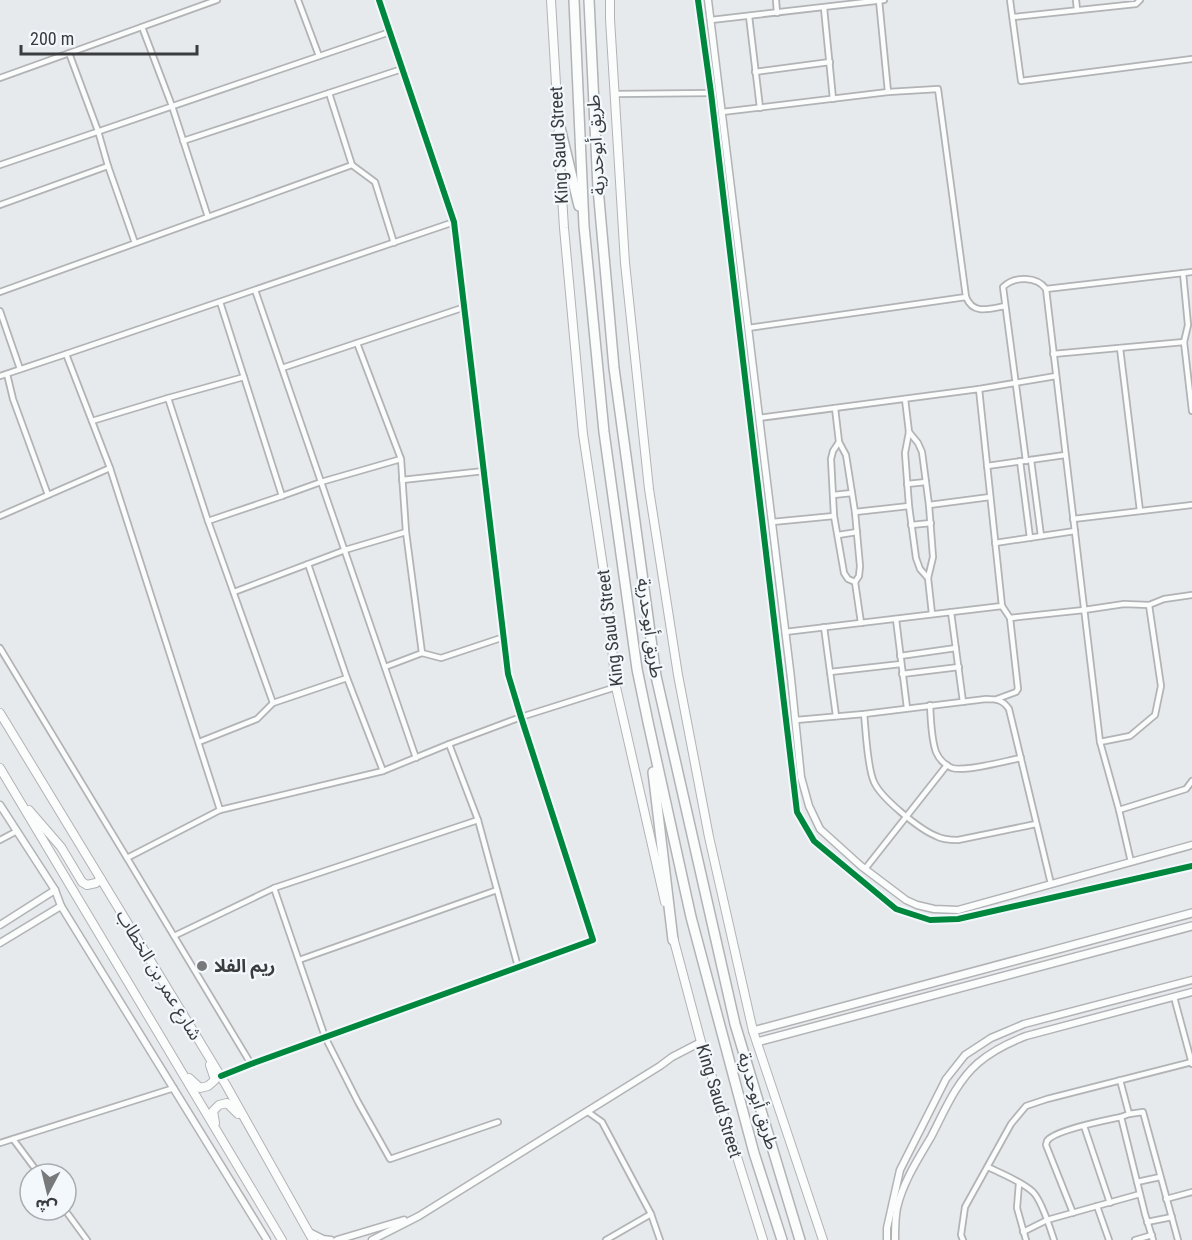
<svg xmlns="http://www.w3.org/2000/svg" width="1192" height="1240" font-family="'Roboto Condensed','Noto Sans Arabic',sans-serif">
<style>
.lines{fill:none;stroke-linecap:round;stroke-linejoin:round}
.minor-casing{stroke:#b1b3b5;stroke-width:8}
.tertiary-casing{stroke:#b1b3b5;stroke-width:9}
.secondary-casing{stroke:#b1b3b5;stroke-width:10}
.primary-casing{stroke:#b1b3b5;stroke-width:10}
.motorway-casing{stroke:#b1b3b5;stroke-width:12}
.minor{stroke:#fbfcfc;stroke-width:4.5}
.tertiary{stroke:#fbfcfc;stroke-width:6}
.secondary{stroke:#fbfcfc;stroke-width:7}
.primary{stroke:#fbfcfc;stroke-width:8}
.motorway{stroke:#fbfcfc;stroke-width:9}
.cycleway-casing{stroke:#f3f8fc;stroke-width:10}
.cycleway{stroke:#00873e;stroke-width:6}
.poi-dot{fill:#77797b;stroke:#f3f8fc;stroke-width:2}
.labels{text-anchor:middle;stroke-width:4.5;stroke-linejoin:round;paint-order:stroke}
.street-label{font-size:18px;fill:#3a3c3e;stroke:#f3f8fc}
.poi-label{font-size:18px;font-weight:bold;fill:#3a3c3e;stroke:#f3f8fc;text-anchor:start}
</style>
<rect width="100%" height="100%" fill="#e7eaed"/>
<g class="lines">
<defs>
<g id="minor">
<polyline points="298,0 319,56"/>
<polyline points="776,0 777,13"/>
<polyline points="879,0 888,92"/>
<polyline points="1010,0 1021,81 1192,59"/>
<polyline points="1076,0 1077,10"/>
<polyline points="824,8 833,99"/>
<polyline points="749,16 760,108"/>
<polyline points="1013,17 1136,4 1140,0"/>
<polyline points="711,20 884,0"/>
<polyline points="142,27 172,106 208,217"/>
<polyline points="755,72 830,62"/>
<polyline points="0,78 217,0"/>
<polyline points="615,94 711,93"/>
<polyline points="722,112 888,92 938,89 966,297 748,328"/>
<polyline points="183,141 402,69"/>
<polyline points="0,165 390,32"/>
<polyline points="352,165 375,182 394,243"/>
<polyline points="108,166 135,243"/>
<polyline points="0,205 108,166 98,131 69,53"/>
<polyline points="1183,273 1188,325 1184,342"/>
<polyline points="255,290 416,758"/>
<polyline points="0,292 352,165 329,93"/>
<path d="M966 297C973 315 989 309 1005 306"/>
<polyline points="220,302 282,496 321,482 401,459"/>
<polyline points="0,311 20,369"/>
<polyline points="357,343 401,459 406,532 422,653 385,667"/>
<polyline points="1120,348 1140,511"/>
<polyline points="66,354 454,222"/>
<polyline points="1053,354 1184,342 1192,411"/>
<polyline points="282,368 465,307"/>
<polyline points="7,374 13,399 48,495"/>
<polyline points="0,376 66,354 110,468 220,810 383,771 449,744 521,717 616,687"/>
<polyline points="244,377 168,398 208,521 273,703 347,678 383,771"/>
<polyline points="979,389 1056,376"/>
<polyline points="905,399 909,432 905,453 909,506 916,558 920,569 928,578 932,614"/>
<polyline points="835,408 839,442 833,451 831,459 834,516 844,573 848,579 855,582 861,623"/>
<polyline points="759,418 979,389 1002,606 785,632"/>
<polyline points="92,421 168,398"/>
<polyline points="909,432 918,443 922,452 929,505 933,557 928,578"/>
<polyline points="839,442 846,455 855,512 860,566 859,576 855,582"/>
<polyline points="1031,460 1041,536"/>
<polyline points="1020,461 1030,538"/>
<path d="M1026 461 1003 287C1014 276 1037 276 1046 289"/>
<polyline points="987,466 1065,455"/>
<polyline points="402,480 484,471"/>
<polyline points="907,484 926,482"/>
<polyline points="833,495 852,493"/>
<polyline points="929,505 990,497"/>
<polyline points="855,512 909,506"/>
<polyline points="0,516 110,468"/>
<polyline points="1073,519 1192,505"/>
<polyline points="208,521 282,496"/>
<polyline points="772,522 834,516"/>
<polyline points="911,525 931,523"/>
<polyline points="838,535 857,532"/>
<polyline points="995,543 1075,531"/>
<polyline points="308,564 347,678"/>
<polyline points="234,592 345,550 406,532"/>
<polyline points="951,612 963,702"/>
<polyline points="1010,618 1084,610 1124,604 1149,605 1164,599 1192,595"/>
<polyline points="896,619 907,708"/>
<polyline points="824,627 836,716"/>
<polyline points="0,648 127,858 220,810"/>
<polyline points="422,653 441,658 504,637"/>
<polyline points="900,656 956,648"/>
<polyline points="830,672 901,664"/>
<polyline points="902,674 959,667"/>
<polyline points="997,699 1016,692 1018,689 1010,618 1002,606"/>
<path d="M930 705C931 720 931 738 936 752 939 759 945 765 952 768 966 772 1005 761 1021 758"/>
<path d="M864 714C866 731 867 767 874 782 881 798 919 829 936 836 943 840 951 840 958 840L1036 824"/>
<path d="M796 720 864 714 986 699C997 699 1003 700 1009 709L1051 884"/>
<polyline points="199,742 257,719 273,703"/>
<polyline points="1100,742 1130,736 1155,715 1161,686 1149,605"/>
<polyline points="449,744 478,820 518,967"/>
<polyline points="1119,810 1186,789 1192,781"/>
<polyline points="0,840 17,831"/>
<polyline points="127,858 251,1064"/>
<polyline points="1131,862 1119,810 1100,742 1046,289 1192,272"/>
<polyline points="865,869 947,765"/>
<polyline points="274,888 325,1037 358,1102 390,1159 498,1122"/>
<polyline points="174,936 274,888 478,820"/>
<polyline points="299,960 497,890"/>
<polyline points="1174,997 1192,1064"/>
<polyline points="221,1076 251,1064 593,940 521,717 508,674 454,222 379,0"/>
<polyline points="1120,1080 1129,1114 1121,1117 1145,1214 1153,1240"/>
<polyline points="588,1112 602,1122 651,1214 660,1240"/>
<polyline points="1129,1114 1143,1112 1178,1240"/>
<polyline points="1084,1126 1110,1203"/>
<polyline points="13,1139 39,1174"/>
<polyline points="0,1143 174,1088"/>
<path d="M988 1167C1002 1174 1021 1181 1033 1192 1042 1201 1050 1228 1054 1240"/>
<polyline points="1137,1182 1160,1177"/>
<polyline points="1019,1183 1017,1208 1026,1240"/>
<polyline points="1166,1199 1192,1192"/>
<polyline points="1097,1206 1109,1240"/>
<polyline points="65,1210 87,1240"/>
<path d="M1073 1213 1046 1145C1046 1144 1047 1142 1047 1141 1054 1130 1107 1120 1121 1117"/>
<polyline points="1147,1222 1172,1217"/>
<polyline points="1023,1232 1047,1220 1140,1194"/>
<polyline points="606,1240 651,1214"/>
<polyline points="963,1240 961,1235 965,1207 1011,1124 1026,1106 1047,1099 1192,1062"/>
<polyline points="1135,1240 1152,1235"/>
</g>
<g id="tertiary">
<polyline points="698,0 711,93 797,812 814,841 896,909 930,920 958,919 1192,866"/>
<polyline points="708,0 791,678 801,777 809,806 820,829 861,866 906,900 917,905 934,909 958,910 1192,845"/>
<polyline points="0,805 55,890 61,906 267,1240"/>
<polyline points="0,925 55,890"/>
<polyline points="0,943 61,906"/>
<polyline points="309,1232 323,1239 331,1240"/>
<polyline points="337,1240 404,1220"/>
<polyline points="372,1240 419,1216 660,1066 672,1057 701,1042"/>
<polyline points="887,1240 887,1228 900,1170 946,1079 965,1055 991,1038 1024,1024 1192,980"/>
<path d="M895 1240C895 1230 895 1218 897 1208 903 1182 918 1159 931 1137 944 1112 956 1082 978 1063 992 1051 1008 1043 1026 1036L1192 992"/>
</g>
<g id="secondary">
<polyline points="753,1031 1192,913"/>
<polyline points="757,1042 1192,926"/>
</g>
<g id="primary">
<polyline points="551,0 558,118"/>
<polyline points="610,0 610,19 625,263 649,489 678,675 709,837 753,1031 823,1240"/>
<polyline points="558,133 564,228 583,434 605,580 616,687 665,902"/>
<polyline points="0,713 226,1085 313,1240"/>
<polyline points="0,768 282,1240"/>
<polyline points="29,810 61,847 82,882 87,885 96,883 101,879"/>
<polyline points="673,937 701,1042 763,1240"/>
<polyline points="189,1078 200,1088 208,1086 215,1080 210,1065"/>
<polyline points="215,1123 213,1111 219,1105 227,1103 238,1114"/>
</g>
<g id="motorway">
<polyline points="574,0 584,226 604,432 637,669 648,722 691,917 754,1153 782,1240"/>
<polyline points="589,0 598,188 614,368 656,676 735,1024 800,1240"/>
<polyline points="557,115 579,206"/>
<polyline points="653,772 673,940"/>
</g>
</defs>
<use href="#minor" class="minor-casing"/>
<use href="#tertiary" class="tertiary-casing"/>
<use href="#secondary" class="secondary-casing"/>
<use href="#primary" class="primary-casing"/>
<use href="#motorway" class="motorway-casing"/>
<use href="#minor" class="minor"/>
<use href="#tertiary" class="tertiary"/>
<use href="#secondary" class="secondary"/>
<use href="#primary" class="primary"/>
<use href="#motorway" class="motorway"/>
<defs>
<g id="cycleway">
<polyline points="698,0 711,93 797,812 814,841 896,909 930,920 958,919 1192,866"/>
<polyline points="221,1076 251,1064 593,940 521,717 508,674 454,222 379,0"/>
</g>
</defs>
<use href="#cycleway" class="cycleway-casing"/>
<use href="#cycleway" class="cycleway"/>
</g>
<circle class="poi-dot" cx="202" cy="966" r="6"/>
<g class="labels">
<g class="street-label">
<text transform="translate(559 145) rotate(-93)" y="6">King Saud Street</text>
<text transform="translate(596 145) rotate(-93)" y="6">طريق أبوحدرية</text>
<text transform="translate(610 628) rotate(-97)" y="6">King Saud Street</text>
<text transform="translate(650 628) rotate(82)" y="6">طريق أبوحدرية</text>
<text transform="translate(159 975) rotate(59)" y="6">شارع عمر بن الخطاب</text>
<text transform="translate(719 1101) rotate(73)" y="6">King Saud Street</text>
<text transform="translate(758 1101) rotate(73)" y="6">طريق أبوحدرية</text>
</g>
<g class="poi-label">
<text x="214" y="972">ريم الفلا</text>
</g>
</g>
<g transform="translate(48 1192) rotate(187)"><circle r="28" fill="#f3f8fc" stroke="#a9adb0" stroke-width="1.5"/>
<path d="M0-4.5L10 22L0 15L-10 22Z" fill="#77797b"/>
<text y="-9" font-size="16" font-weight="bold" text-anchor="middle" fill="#3a3c3e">ش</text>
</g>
<path d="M21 45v9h176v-9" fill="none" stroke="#3a3c3e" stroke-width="3"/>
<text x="30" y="45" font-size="18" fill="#3a3c3e" stroke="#f3f8fc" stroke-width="4.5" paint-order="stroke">200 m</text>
</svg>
